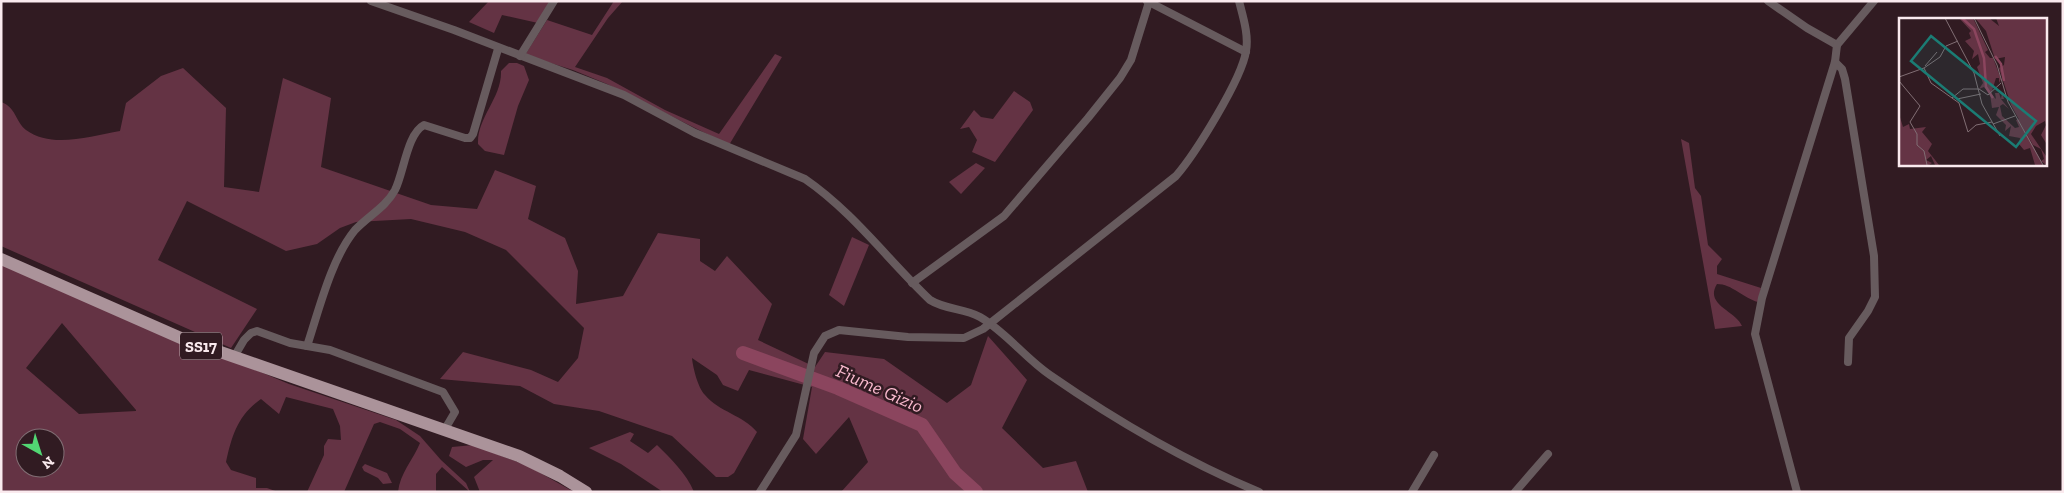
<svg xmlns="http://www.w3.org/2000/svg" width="2064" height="493" font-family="'Zilla Slab',serif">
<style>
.green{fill:#643344;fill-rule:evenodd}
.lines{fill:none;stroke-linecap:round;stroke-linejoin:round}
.river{stroke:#8b455e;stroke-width:14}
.minor{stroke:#675b5e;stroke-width:8}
.primary{stroke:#ab939a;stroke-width:12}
.labels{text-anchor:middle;stroke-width:5;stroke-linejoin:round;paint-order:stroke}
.shield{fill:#311b22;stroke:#beacb1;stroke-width:1}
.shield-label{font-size:16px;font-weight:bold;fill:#faeaee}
.water-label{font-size:19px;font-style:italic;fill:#f9b9cd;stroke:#311b22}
.inset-river{fill:none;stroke:#8b455e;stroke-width:2.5}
.inset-road{fill:none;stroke:#816e74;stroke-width:1}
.view{fill:#1b7c74;fill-opacity:0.15;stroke:#1b7c74;stroke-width:2.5}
.inset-edge{fill:none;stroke:#faeaee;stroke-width:2.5}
</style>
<rect width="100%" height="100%" fill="#311b22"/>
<g class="green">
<polygon points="489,1 552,1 538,23 502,15 494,33 469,22"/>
<polygon points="614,1 623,1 608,18 575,67 607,78 665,110 719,134 775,54 782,57 729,145 607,84 573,70 525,55 547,20 592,35"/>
<path d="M509 63H517L524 66 529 80 518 106 504 155 485 151 478 144C477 117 502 98 501 71Z"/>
<path d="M183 68 226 108 224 187 259 192 283 78 331 98 321 167 431 205 477 209 495 170 536 186 528 219 565 238 578 271 576 304 623 296 658 233 700 239V261L715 271 727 256 772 304 758 340 815 367 825 352 884 359 947 403 971 385 988 336 1027 380 1002 428 1043 468 1076 461 1088 492H841L868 462 849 417 816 454 803 439 812 387 749 370 738 391 723 385 717 375 692 358C693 368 698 388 705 395 719 412 743 415 757 432L734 473 728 477H716L672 436 599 411 554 404 520 386 440 379 463 352 531 370 558 382 578 358 584 328 506 250 465 232 411 219 356 222 340 228 317 244 286 251 187 201 158 260 257 309 231 348 1 246V102C16 107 15 121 26 130 52 149 90 136 120 131L126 103 161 76Z"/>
<polygon points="1014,91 1030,102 1033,110 995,162 972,152 977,140 969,127 960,129 974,110 981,117 993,119"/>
<path d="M1681 139 1689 143 1695 188 1701 196 1708 245 1722 259 1717 266V274L1761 288 1758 302C1743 298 1732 284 1717 284 1704 305 1736 311 1742 326L1715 329Z"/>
<polygon points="976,163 985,168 961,194 949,182"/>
<polygon points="852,237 869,245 844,306 829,295"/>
<path d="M1 263 289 384 396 420 420 436 441 460 466 483 470 492 442 467 436 474V492H398C400 473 413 460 420 443L400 429 380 422 374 424 344 492H307L324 455V446L328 439 341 440 340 426 333 409 286 397 279 414 261 399C238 415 232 435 226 462L231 470 256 478V488H267L278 492H1ZM62 323 136 410V411L79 414 26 368ZM25 438H55V468H25Z"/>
<path d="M630 432 634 434 630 441 648 453 657 445C671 459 686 473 694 492H663L621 464 589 448Z"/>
<polygon points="473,445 528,466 574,492 480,492 474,477 493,460 483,460 466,467 449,456 452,447"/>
<polygon points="365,464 387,473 392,483 383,484 378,478 364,471 362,467"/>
</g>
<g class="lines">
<polyline class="river" points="743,353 838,388 922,425 955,473 976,492"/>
<g class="minor">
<path d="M371 1 454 30 624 95 695 133 805 179C853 212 888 260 930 300 946 310 964 308 980 317 1006 332 1025 358 1050 375 1115 420 1185 461 1259 492"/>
<polyline points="1147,1 1246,52"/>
<polyline points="1768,1 1807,28 1837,45 1874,1"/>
<polyline points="520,56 554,1"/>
<polyline points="1835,62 1842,69 1845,79 1874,256 1875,297 1868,311 1849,338 1848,362"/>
<polyline points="912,283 1004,216 1088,118 1120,78 1131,60 1149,2"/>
<path d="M307 346C319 310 331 259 355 230 368 216 386 207 395 190 404 172 407 134 424 125L465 138H470L473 134 498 49"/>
<polyline points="234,357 244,340 251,333 257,331 290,343 330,350 443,392 455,412 445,429"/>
<path d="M760 492 796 435 814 353 825 336 839 330 908 337 964 338 983 329 1176 176C1195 154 1242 79 1246 51 1249 35 1243 17 1239 1"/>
<polyline points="1412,492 1434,455"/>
<polyline points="1515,492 1548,454"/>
<polyline points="1797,492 1755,334 1762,298 1835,62 1837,45"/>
</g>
<polyline class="primary" points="1,259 183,339 519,456 560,476 586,492"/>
</g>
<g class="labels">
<rect class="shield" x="180" y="332.5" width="42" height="27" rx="4"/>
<g class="shield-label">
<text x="201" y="352">SS17</text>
</g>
<g class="water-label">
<text transform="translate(880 388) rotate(24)" y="7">Fiume Gizio</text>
</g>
</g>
<g transform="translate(1899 18)">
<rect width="148" height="148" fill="#311b22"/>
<path d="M60 0H74L89 32 86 34 91 40H94L102 61 100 65V60H97L92 76 97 81 96 75H100L102 81 103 75 105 81H102L110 91 104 86 101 88 103 98 116 110 120 109 117 102 120 101 144 147H136L131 130 125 132 120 126 121 120 110 118 112 108 106 113 107 107 97 97 100 89 93 90 91 76 85 69 80 71 84 65 78 49 81 46 79 36 73 41 75 33 66 23 72 20 70 15 72 13ZM76 0H90L100 8 97 0H147V125L142 117 147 107 146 103 137 108 132 116 147 138V147L142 143 145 141 142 131 134 127 112 87 100 50 105 47 106 39 96 41 87 13ZM0 96 4 109 10 106 11 111 27 109 23 114 33 126 29 133 40 147H36L32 138 27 142 33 145 30 147H0Z" fill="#643344"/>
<path class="inset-river" d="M63 0 75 11 85 40 87 69 94 80M96 38 102 46 105 63"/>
<path class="inset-road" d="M46 0 75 55 83 86 101 118M75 0 98 47 109 84 144 147M26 48 38 34M25 50 41 39 47 28 59 23M0 59 25 50 32 65 60 85 69 114 77 107 93 104M0 63 21 88 11 104 18 116V127L25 133 28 147M53 80 64 71H80L89 77 102 65M58 81 82 76M94 106 116 98"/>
<path class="view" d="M32 18 137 103 117 129 12 43Z"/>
<rect width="148" height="148" class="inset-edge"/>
</g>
<rect width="2064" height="493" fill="none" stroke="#faeaee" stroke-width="5"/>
<g transform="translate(40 453) rotate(141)"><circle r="24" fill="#311b22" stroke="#816e74"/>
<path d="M0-4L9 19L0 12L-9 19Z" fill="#52d673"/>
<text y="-8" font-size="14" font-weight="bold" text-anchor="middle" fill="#faeaee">N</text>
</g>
</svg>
